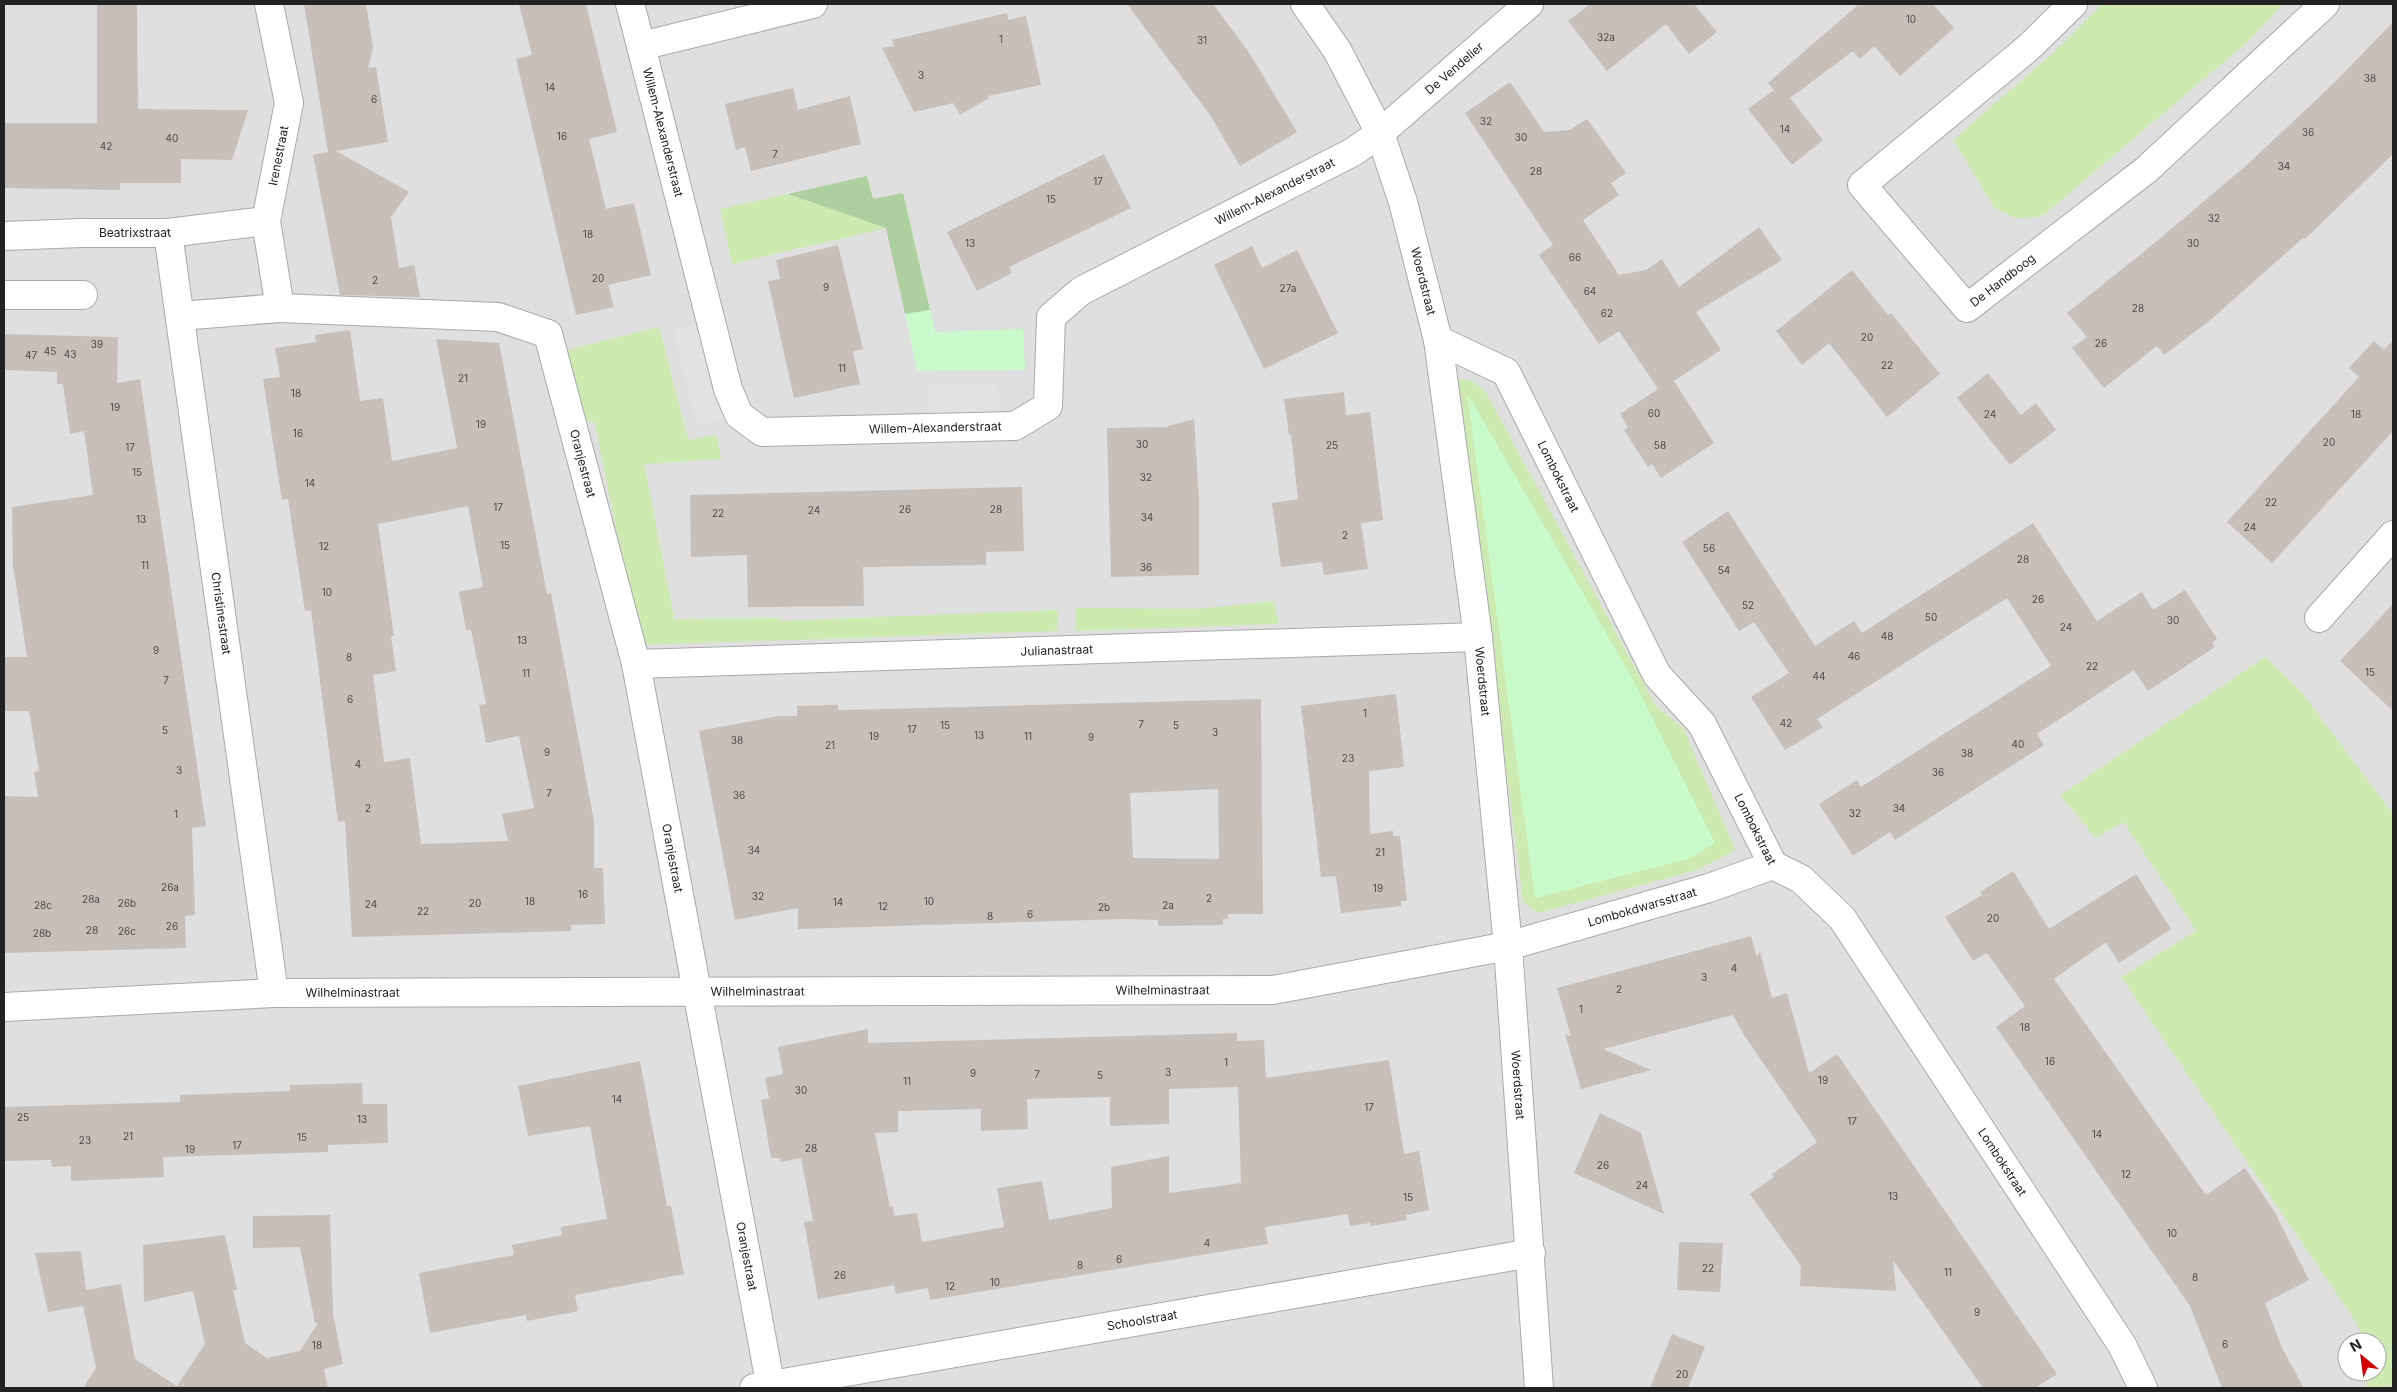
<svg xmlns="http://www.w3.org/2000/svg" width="2397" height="1392" font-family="Inter,sans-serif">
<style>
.residential{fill:#e0dfdf;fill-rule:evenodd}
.grass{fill:#cdebb0}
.forest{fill:#add19e}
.park{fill:#c8facc}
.parking{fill:#e2e2e2}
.building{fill:#c7bfb8;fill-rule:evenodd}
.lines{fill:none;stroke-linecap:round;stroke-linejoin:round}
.pedestrian-casing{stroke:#a9a9a9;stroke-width:30}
.minor-casing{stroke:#a9a9a9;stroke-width:30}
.tertiary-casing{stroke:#a9a9a9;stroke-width:30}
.pedestrian{stroke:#fff;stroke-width:28}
.minor{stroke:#fff;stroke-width:28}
.tertiary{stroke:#fff;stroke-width:28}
.labels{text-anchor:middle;stroke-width:4.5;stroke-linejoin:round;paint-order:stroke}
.number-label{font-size:10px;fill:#4b4948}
.street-label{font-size:12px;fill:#222;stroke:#fff}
</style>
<rect width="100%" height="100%" fill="#f2efe9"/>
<path class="residential" d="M4 4H2393V1388H4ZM2347 1342H2377V1372H2347Z"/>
<g class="grass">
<polygon points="2102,4 2283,4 2246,43 2041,217 2016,218 1995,209 1953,140 2064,43"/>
<polygon points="788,194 886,228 732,264 720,209"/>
<polygon points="659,327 688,440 716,435 721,459 644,464 674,619 779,618 780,621 1058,610 1058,631 640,645 594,421 582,422 567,350"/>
<polygon points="1457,379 1473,381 1486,393 1656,707 1683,728 1735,850 1697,870 1538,913 1523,902"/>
<polygon points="1274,601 1278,624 1075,631 1075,608 1197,609"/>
<polygon points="2265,657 2301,692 2393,814 2393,1388 2366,1388 2367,1372 2377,1372 2377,1342 2363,1342 2357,1324 2121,977 2196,931 2123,822 2095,838 2060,795"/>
</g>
<polygon class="forest" points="867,176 873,199 903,193 930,310 905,314 886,228 788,194"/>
<g class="park">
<polygon points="930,310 935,332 1023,329 1025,370 917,371 905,314"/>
<polygon points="1467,393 1631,676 1715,843 1688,859 1535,898"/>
</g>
<g class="parking">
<polygon points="700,322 725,418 697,425 673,329"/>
<polygon points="998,383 1000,412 929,414 928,385"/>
</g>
<g class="building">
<polygon points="97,4 137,4 138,109 248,110 232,160 181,159 181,183 120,183 120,190 4,188 4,123 97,123"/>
<polygon points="304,4 366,4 373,48 368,68 376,67 388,142 336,151 409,192 391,217 399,268 414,265 420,297 340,295 313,155 328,152"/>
<polygon points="519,4 586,4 617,132 589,139 606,209 634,203 651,275 608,285 614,307 576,315 516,59 532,55"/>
<polygon points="1127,4 1213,4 1248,51 1297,132 1240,166 1210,115"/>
<polygon points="1590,4 1694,4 1717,32 1689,54 1666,24 1607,71 1568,21"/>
<polygon points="1859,4 1933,4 1954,28 1900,76 1874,46 1860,59 1853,51 1790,98 1823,140 1792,165 1748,109 1774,90 1768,83"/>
<polygon points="1007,13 1008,20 1026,16 1041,85 988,96 989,98 960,115 953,103 914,112 882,48 894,46 892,40"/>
<polygon points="2393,22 2393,154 2305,239 2303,238 2208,322 2164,355 2157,346 2104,388 2072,348 2087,337 2067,313 2151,246 2248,164 2336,81"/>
<polygon points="1510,82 1544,132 1570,130 1587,119 1626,173 1611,183 1619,195 1583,220 1619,275 1646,270 1662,259 1679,287 1759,227 1782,260 1696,312 1721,350 1674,381 1714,443 1661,478 1652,464 1648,467 1624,430 1628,428 1620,414 1658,389 1619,331 1599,344 1539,255 1553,245 1465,113"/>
<polygon points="793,88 798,110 850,96 861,144 751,171 745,147 736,150 725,104"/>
<polygon points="1104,154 1131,208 1009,267 1012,273 977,291 947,232"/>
<polygon points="838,245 863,349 853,351 860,384 794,398 768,281 780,279 776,260"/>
<polygon points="1252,246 1262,268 1297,250 1338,333 1264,369 1214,265"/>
<polygon points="1852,270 1888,315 1891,313 1940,374 1887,417 1829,343 1802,365 1776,331"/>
<path d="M350 330 360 401 383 398 392 461 457 448 436 339 499 343 547 594 551 593 594 821V868H603L605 924 571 925V931L352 937 345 821 338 822 311 610 305 611 288 499 282 500 263 379 280 377 275 348 316 342 315 335ZM468 506 483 587 459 592 466 630H471L486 704 479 705 486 743 519 736 534 808 502 814 508 841 421 844 410 758 384 762 373 675 396 671 391 636H394L378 524Z"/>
<polygon points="4,334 118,337 117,383 140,379 206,826 192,828 195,915 185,916 186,948 4,953 4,796 38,797 34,772 39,771 29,711 4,711 4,657 27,657 13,565 12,507 93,495 84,431 70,434 63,384 57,384 57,372 4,370"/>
<polygon points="2393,340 2393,431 2272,563 2227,522 2359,377 2349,368 2374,341 2384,350"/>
<polygon points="1988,373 2021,415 2036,403 2056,430 2010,465 1957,398"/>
<polygon points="1344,392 1346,415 1370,412 1383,520 1361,523 1368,569 1324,575 1322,562 1281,567 1272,503 1298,499 1291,434 1289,435 1284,399"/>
<polygon points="1194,419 1199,500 1199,575 1111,577 1107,428 1165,427"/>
<polygon points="1022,487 1024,551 986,552 986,565 863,567 864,606 748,607 747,555 691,557 690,495"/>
<polygon points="1728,511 1815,646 1854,621 1862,633 2033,523 2097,621 2142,592 2153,610 2185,590 2217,639 2212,643 2215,647 2148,691 2134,670 2037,734 2044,745 1895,840 1890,832 1853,856 1819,804 1857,780 1861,787 2051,666 2007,598 1817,719 1823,727 1785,750 1751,697 1789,673 1754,622 1739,631 1682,542"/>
<polygon points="2393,604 2393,711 2340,661"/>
<polygon points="1396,694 1404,767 1369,771 1370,834 1393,831 1393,836 1400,836 1407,901 1401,901 1401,906 1341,913 1336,876 1321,877 1301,706"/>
<path d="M1261 699 1263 914H1228V919H1223V925L1158 926V920L1123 919 798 929V908L735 920 699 731 778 716H797V706L838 705V710L885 709ZM1218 789 1219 859 1133 858 1130 793Z"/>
<polygon points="2013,871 2049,929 2136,874 2171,929 2119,963 2106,942 2054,979 2206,1195 2245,1168 2274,1211 2309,1280 2265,1303 2282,1348 2304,1388 2222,1388 2190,1306 1996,1027 2025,1006 1987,953 1973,961 1945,917 1982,895 1980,892"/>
<polygon points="1751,936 1757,957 1760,951 1772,998 1787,993 1809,1073 1837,1054 2057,1374 2035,1388 1983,1388 1893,1260 1896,1291 1800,1286 1801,1266 1750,1194 1775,1176 1771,1175 1817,1142 1744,1035 1733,1015 1603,1049 1651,1070 1581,1089 1565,1034 1571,1036 1557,988"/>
<path d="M868 1029V1043L1237 1033V1041L1264 1040 1266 1078 1389 1060 1404 1154 1419 1151 1429 1210 1406 1215 1407 1220 1371 1226 1370 1223 1350 1226 1348 1214 1265 1227 1268 1244 930 1300 928 1288 896 1294 894 1285 818 1299 804 1222 813 1221 801 1158 781 1162 780 1158H771L761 1100 769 1098 765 1078 783 1074 778 1047ZM1238 1087 1241 1183 1169 1193V1156L1111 1167 1112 1208 1049 1220 1042 1181 997 1188 1004 1227 922 1242 917 1213 894 1216 893 1206 890 1207 875 1133 898 1132V1111L981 1109V1131L1028 1129 1027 1099 1110 1097V1126L1169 1124V1089Z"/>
<polygon points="640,1061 667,1206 671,1206 684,1274 575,1295 578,1311 527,1321 526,1315 430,1333 419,1273 514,1255 512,1245 562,1235 561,1227 607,1219 590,1126 528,1136 518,1086"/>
<polygon points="362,1083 363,1104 387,1104 388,1143 328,1145 328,1152 163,1157 164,1177 71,1181 71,1166 52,1167 51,1160 4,1161 4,1107 180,1102 180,1095 290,1091 290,1085"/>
<polygon points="1600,1113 1641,1133 1664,1214 1574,1173"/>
<polygon points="330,1215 333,1314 343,1364 324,1369 328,1388 83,1388 96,1368 83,1306 48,1312 35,1253 81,1251 86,1290 121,1284 135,1359 177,1386 205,1344 193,1291 144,1302 143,1245 225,1235 237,1290 233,1290 245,1343 267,1358 300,1351 318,1323 315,1323 300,1247 253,1248 253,1216"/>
<polygon points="1679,1242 1723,1243 1720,1292 1677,1290"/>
<polygon points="1672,1334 1705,1347 1688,1388 1650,1388"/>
</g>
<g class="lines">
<defs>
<polyline id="pedestrian" points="280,308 498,317 548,334"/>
<g id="minor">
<polyline points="630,4 641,46"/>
<path id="s1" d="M813 4 641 46 728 389 739 415 762 432 1015 426 1048 406 1051 317 1081 291 1353 152 1380 133 1529 4"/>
<path id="s2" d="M2073 4 2028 48 1862 185 1967 308 2146 170 2325 4"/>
<path id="s3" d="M168 233 274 993"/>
<path id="s4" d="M4 236 82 233H168L266 221"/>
<polyline points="4,295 83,295"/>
<path id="s5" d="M180 316 280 308 266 221 289 103 269 4"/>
<path id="s6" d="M548 334 636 664 771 1388"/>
<path id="s7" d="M1438 340 1506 372 1657 675 1702 724 1773 865 1801 879 1842 918 2122 1345 2143 1388"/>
<polyline points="2319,618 2393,535"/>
<path id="s8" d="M636 664 1478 637"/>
<path id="s9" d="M4 1007 274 993 1273 990 1508 946 1709 888 1773 865"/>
<path id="s10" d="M754 1388 1531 1253"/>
</g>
<g id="tertiary">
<path id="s11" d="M1305 4 1337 50 1380 133 1403 202 1438 340 1478 637 1508 946 1539 1388"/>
</g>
</defs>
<use href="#pedestrian" class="pedestrian-casing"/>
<use href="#minor" class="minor-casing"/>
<use href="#tertiary" class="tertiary-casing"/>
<use href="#pedestrian" class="pedestrian"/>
<use href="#minor" class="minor"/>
<use href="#tertiary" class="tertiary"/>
</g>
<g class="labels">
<g class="number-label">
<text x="1911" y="23">10</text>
<text x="1606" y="41">32a</text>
<text x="1001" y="43">1</text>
<text x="1202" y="44">31</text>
<text x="921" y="79">3</text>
<text x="2370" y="82">38</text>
<text x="550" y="91">14</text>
<text x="374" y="103">6</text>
<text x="1486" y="125">32</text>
<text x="1785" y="133">14</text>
<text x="2308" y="136">36</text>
<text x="562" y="140">16</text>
<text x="1521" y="141">30</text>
<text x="172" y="142">40</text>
<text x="106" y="150">42</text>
<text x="775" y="158">7</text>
<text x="2284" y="170">34</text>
<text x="1536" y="175">28</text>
<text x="1098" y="185">17</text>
<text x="1051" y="203">15</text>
<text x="2214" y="222">32</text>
<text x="588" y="238">18</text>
<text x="970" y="247">13</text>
<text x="2193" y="247">30</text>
<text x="1575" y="261">66</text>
<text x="598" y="282">20</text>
<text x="375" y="284">2</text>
<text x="826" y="291">9</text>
<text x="1288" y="292">27a</text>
<text x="1590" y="295">64</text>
<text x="2138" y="312">28</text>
<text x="1607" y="317">62</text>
<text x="1867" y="341">20</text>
<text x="2101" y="347">26</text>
<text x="97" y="348">39</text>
<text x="50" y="355">45</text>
<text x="70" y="358">43</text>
<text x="31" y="359">47</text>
<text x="1887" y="369">22</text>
<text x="842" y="372">11</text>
<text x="463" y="382">21</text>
<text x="296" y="397">18</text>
<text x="115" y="411">19</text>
<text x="1654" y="417">60</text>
<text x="1990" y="418">24</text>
<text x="2356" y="418">18</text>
<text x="481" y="428">19</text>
<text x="298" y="437">16</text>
<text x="2329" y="446">20</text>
<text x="1142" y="448">30</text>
<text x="1332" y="449">25</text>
<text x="1660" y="449">58</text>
<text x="130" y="451">17</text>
<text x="137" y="476">15</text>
<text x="1146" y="481">32</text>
<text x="310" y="487">14</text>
<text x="2271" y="506">22</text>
<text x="498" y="511">17</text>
<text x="905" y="513">26</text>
<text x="996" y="513">28</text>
<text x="814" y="514">24</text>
<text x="718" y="517">22</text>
<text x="1147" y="521">34</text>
<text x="141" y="523">13</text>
<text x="2250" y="531">24</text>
<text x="1345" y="539">2</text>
<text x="505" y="549">15</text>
<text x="324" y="550">12</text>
<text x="1709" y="552">56</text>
<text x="2023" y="563">28</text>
<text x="145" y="569">11</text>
<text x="1146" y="571">36</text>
<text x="1724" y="574">54</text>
<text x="327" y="596">10</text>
<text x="2038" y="603">26</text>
<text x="1748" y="609">52</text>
<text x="1931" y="621">50</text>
<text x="2173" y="624">30</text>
<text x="2066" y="631">24</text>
<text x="1887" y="640">48</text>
<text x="522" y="644">13</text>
<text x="156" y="654">9</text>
<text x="1854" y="660">46</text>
<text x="349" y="661">8</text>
<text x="2092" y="670">22</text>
<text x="2370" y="676">15</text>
<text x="526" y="677">11</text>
<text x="1819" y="680">44</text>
<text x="166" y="684">7</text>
<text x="350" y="703">6</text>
<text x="1365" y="717">1</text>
<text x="1786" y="727">42</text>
<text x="1141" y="728">7</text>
<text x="945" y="729">15</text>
<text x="1176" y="729">5</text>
<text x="912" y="733">17</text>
<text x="165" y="734">5</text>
<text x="1215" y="736">3</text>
<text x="979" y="739">13</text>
<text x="874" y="740">19</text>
<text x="1028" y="740">11</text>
<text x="1091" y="741">9</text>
<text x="737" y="744">38</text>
<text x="2018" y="748">40</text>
<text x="830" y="749">21</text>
<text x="547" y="756">9</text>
<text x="1967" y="757">38</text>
<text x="1348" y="762">23</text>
<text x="358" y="768">4</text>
<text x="179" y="774">3</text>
<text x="1938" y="776">36</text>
<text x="549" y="797">7</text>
<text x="739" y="799">36</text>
<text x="368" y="812">2</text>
<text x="1899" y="812">34</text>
<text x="1855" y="817">32</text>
<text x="176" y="818">1</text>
<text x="754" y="854">34</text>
<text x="1380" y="856">21</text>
<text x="170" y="891">26a</text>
<text x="1378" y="892">19</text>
<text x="583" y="898">16</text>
<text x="758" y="900">32</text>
<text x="1209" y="902">2</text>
<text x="91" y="903">28a</text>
<text x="530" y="905">18</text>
<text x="929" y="905">10</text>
<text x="838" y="906">14</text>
<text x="127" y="907">26b</text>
<text x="475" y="907">20</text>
<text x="371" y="908">24</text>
<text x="43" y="909">28c</text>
<text x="1168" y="909">2a</text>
<text x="883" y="910">12</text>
<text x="1104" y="911">2b</text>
<text x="423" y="915">22</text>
<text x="1030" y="918">6</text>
<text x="990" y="920">8</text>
<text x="1993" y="922">20</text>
<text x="172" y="930">26</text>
<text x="92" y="934">28</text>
<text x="127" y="935">26c</text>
<text x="42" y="937">28b</text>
<text x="1734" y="972">4</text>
<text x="1704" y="981">3</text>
<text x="1619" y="993">2</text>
<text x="1581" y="1013">1</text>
<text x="2025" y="1031">18</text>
<text x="2050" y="1065">16</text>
<text x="1226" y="1066">1</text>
<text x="1168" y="1076">3</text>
<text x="973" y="1077">9</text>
<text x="1037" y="1078">7</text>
<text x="1100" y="1079">5</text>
<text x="1823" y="1084">19</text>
<text x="907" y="1085">11</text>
<text x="801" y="1094">30</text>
<text x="617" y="1103">14</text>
<text x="1369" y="1111">17</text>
<text x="23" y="1121">25</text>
<text x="362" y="1123">13</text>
<text x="1852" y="1125">17</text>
<text x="2097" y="1138">14</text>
<text x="128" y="1140">21</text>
<text x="302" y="1141">15</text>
<text x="85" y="1144">23</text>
<text x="237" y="1149">17</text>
<text x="811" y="1152">28</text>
<text x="190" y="1153">19</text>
<text x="1603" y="1169">26</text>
<text x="2126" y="1178">12</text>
<text x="1642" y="1189">24</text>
<text x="1893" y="1200">13</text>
<text x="1408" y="1201">15</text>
<text x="2172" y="1237">10</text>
<text x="1207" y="1247">4</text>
<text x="1119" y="1263">6</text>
<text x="1080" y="1269">8</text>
<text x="1708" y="1272">22</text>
<text x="1948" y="1276">11</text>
<text x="840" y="1279">26</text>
<text x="2195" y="1281">8</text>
<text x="995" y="1286">10</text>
<text x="950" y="1290">12</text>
<text x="1977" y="1316">9</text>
<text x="2225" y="1348">6</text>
<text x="317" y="1349">18</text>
<text x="1682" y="1378">20</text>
</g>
<g class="street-label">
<text dy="4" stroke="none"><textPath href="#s1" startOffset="1445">De Vendelier</textPath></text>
<text dy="4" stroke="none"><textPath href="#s1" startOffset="266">Willem-Alexanderstraat</textPath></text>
<text dy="4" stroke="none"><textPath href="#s5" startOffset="255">Irenestraat</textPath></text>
<text dy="4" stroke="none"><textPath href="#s1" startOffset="1226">Willem-Alexanderstraat</textPath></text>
<text dy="4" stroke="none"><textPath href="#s4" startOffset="131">Beatrixstraat</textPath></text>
<text dy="4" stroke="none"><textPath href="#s11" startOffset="304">Woerdstraat</textPath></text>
<text dy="4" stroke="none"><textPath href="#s2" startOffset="485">De Handboog</textPath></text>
<text dy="4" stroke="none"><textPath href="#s1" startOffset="761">Willem-Alexanderstraat</textPath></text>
<text dy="4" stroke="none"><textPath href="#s6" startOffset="134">Oranjestraat</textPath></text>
<text dy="4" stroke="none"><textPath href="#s7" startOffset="192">Lombokstraat</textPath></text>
<text dy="4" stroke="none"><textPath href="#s3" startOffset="384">Christinestraat</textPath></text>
<text dy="4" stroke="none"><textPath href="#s8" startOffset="421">Julianastraat</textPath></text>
<text dy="4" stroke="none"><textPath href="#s11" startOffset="709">Woerdstraat</textPath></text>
<text dy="4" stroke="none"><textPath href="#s7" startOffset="598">Lombokstraat</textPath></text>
<text dy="4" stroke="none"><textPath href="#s6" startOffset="539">Oranjestraat</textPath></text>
<text dy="4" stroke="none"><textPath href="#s9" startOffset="1648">Lombokdwarsstraat</textPath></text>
<text dy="4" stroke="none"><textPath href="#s9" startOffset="1159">Wilhelminastraat</textPath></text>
<text dy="4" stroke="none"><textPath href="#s9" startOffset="754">Wilhelminastraat</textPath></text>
<text dy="4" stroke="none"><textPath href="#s9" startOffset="349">Wilhelminastraat</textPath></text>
<text dy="4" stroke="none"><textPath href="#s11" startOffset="1114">Woerdstraat</textPath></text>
<text dy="4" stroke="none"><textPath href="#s7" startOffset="1018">Lombokstraat</textPath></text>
<text dy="4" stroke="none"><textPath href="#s6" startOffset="944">Oranjestraat</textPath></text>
<text dy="4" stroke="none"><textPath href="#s10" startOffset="394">Schoolstraat</textPath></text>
</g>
</g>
<rect width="2397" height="1392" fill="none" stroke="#222222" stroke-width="10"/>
<g transform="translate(2362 1357) rotate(331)"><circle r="24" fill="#ffffff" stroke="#a7a7a7"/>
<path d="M0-4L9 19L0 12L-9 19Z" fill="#d40000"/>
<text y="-8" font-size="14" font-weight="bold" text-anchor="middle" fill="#222222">N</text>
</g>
</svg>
